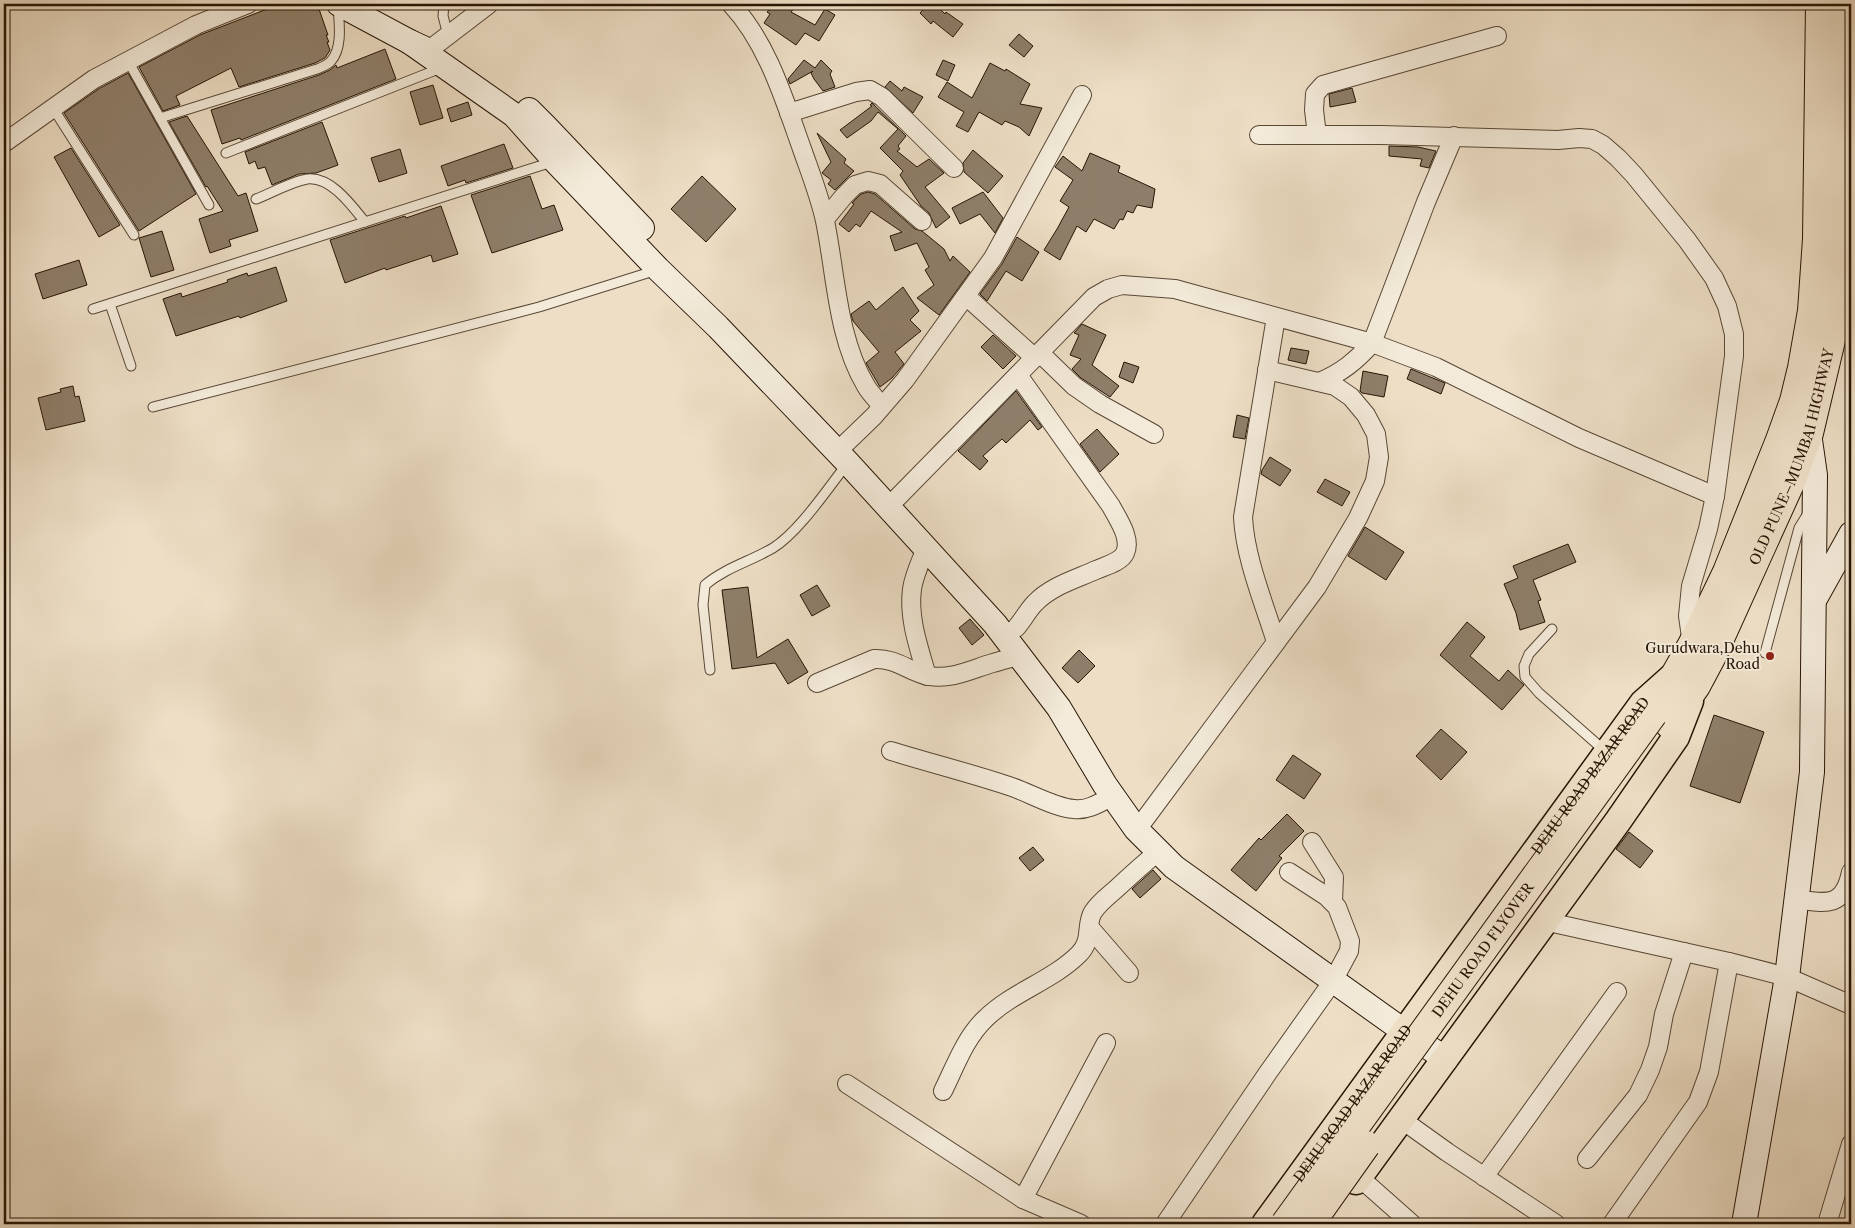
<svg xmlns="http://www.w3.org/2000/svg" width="1855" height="1228" font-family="'Libre Caslon Text',serif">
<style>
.building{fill:#8e7e69;stroke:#271505}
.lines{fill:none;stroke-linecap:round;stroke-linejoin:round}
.lane-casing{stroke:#584735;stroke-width:11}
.street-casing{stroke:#584735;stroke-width:20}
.secondary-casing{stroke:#271505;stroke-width:26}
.primary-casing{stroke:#271505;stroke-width:29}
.highway-casing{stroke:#271505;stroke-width:30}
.lane{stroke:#f3ead9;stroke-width:9}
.street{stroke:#f3ead9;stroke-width:18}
.secondary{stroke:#f3ead9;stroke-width:24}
.primary{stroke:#eddec5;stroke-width:26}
.highway{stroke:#eddec5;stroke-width:28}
.highway-bridge-casing{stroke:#271505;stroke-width:30;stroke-linecap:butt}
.highway-bridge{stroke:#eddec5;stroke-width:28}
.poi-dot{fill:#8f2418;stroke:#f3ead9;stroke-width:2}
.labels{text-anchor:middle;stroke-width:4;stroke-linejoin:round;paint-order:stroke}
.street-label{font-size:14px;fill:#271505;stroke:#f3ead9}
.poi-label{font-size:14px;fill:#271505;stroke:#f3ead9;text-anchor:end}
</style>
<rect width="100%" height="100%" fill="#eddec5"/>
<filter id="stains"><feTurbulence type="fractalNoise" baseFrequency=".004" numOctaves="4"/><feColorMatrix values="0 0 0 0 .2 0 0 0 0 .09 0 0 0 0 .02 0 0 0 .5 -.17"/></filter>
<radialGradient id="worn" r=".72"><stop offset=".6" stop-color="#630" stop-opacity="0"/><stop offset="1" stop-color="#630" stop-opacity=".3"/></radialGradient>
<g class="building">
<polygon points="280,4 314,4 316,10 319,9 328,35 326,35 329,42 327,42 330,50 325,58 315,63 239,87 231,68 176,96 180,105 163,111 139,67 200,35"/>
<polygon points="774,4 798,4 791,12 815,25 825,9 835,15 819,41 805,33 796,45 764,23 770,14 767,12"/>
<polygon points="928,4 935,4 945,14 946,12 963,24 953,37 933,21 931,24 920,13"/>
<polygon points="1019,34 1033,46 1024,57 1009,45"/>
<polygon points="385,49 396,79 241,140 240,138 222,144 211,110 319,75 330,70 336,65 337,68"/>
<polygon points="804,60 815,68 821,60 832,71 830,74 835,87 823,91 814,79 811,73 813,71 790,84 788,79"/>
<polygon points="943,60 955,65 948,81 936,75"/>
<polygon points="990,63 1005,71 1006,69 1030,84 1020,104 1042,108 1029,136 1019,127 1005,121 1002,125 979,112 968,132 956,126 964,112 938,97 947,82 972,98"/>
<polygon points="128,73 196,194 139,231 64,113 100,88"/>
<polygon points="890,81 902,91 904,87 923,97 913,113 885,87"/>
<polygon points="433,85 443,118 420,125 410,92"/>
<polygon points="1352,88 1356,102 1330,107 1329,94"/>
<polygon points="468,102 472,115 451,122 447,109"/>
<polygon points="872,103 906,136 898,146 900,149 897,151 917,167 929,159 944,173 925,187 950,217 936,228 929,213 921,206 900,175 903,171 880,148 898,129 878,112 871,121 847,138 840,130 872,106 870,105"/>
<polygon points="187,116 238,196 246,193 258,231 229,240 231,246 210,253 199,219 223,211 207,186 206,187 169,122"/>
<polygon points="322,122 338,165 316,173 299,174 272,185 265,167 258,169 255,161 249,164 245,152"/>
<polygon points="817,133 846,159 844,163 854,171 835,190 828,184 831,180 822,173 831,162"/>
<polygon points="504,144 513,168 466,183 465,180 448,186 441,166"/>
<polygon points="1389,146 1418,147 1436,151 1429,168 1420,166 1422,159 1389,156"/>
<polygon points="71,148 120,225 99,237 54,157"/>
<polygon points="400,149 407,173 379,182 371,158"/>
<polygon points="973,150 1003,176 988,193 964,172 963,163"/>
<polygon points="1090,153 1120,166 1118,172 1155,189 1152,208 1137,205 1133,213 1127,211 1123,220 1120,219 1114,229 1094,219 1086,232 1077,226 1060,260 1044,250 1057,229 1069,207 1060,201 1073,180 1055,167 1063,156 1082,171"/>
<polygon points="530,176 542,209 554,205 563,230 492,253 471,195"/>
<polygon points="702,176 736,209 706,242 671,209"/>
<polygon points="868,192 875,194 915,229 922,231 944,249 950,261 953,256 970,272 939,315 917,298 934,285 925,270 929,267 917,243 895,251 890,236 902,232 871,211 860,227 856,224 849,232 839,224 854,204 852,203 861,194"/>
<polygon points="983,192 1003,218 995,233 980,214 960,224 952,208"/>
<polygon points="441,206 458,254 433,262 431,255 386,270 385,268 345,283 330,240 405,216 406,218"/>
<polygon points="162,231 174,270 151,277 139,238"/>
<polygon points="1017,237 1039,252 1022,281 1006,271 987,301 980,294 1002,264"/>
<polygon points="79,260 87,285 43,299 35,274"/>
<polygon points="276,267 287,301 240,318 239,316 176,336 163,299 181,293 182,297 228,282 227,280 247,273 248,276"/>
<polygon points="903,287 919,311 910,320 921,331 895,352 904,364 892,378 880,387 866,363 879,352 853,321 851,314 869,301 876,310"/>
<polygon points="1082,324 1106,335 1092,365 1119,386 1110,397 1081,378 1072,369 1081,359 1070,355 1079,335 1074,333"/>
<polygon points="993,335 1016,356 1003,369 981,347"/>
<polygon points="1291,348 1309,351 1306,364 1288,360"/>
<polygon points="1124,362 1139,367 1133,383 1119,377"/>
<polygon points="1411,369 1445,383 1441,394 1407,379"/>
<polygon points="1363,371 1388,376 1384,397 1362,393 1360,391"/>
<polygon points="73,386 75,397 79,396 85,421 46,430 38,398 61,392 60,389"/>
<polygon points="1016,391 1042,427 1038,430 1030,420 1006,443 1002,439 983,456 988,461 980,470 958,451"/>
<polygon points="1237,415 1249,418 1245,439 1233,437"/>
<polygon points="1097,429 1119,454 1100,472 1080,444"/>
<polygon points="1270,457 1291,470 1280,486 1261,474 1262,470"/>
<polygon points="1325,479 1350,492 1342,506 1317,492"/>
<polygon points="1365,527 1404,552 1386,580 1348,556"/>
<polygon points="1568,544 1576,562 1533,580 1541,600 1538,601 1545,622 1520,630 1516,613 1504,584 1518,578 1513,566"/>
<polygon points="817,585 830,606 812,616 800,595"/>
<polygon points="748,587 757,658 788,639 808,672 788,684 775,663 732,669 722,590"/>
<polygon points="970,619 984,635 972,645 959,628"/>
<polygon points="1467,622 1485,637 1470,656 1499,681 1508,670 1524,685 1502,710 1440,655"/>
<polygon points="1079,650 1095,666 1078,683 1062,668"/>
<polygon points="1714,715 1764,732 1740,803 1690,786"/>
<polygon points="1441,729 1467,752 1441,780 1416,756"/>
<polygon points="1293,755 1321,774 1304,799 1276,780"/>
<polygon points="1287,814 1304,831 1279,856 1282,858 1256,891 1231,870 1259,838 1261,840"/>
<polygon points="1629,832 1653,851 1640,868 1616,849"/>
<polygon points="1033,847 1044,860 1030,871 1019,858"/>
<polygon points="1153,870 1161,879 1140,898 1132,889"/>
</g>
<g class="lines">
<defs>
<g id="lane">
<polyline points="444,4 443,16 448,35"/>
<polyline points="128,61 209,205"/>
<polyline points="53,108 134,235"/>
<path d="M160 118 317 69C322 67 328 65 331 61 343 48 339 22 338 6"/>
<polyline points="226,153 441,68"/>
<path d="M256 199C272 193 290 182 307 179 331 176 352 206 365 222"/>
<polyline points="110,304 131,366"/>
<polyline points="93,309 552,162"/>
<polyline points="153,407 539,307 657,270"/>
<polyline points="1552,629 1529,654 1524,666 1525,677 1539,693 1605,751"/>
<polyline points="1765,653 1799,528 1809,512"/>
<path d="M710 670 703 605 705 585C725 568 751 561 773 548 799 532 828 488 847 464"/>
</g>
<g id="street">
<path d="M731 4C768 44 784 99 802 149 810 172 820 197 825 221 836 274 837 338 866 386 870 393 877 400 882 406"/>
<polyline points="429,50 489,4"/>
<polyline points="789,113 856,92 870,90 882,97 954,168"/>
<polyline points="1259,135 1381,135 1558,140 1579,138 1592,139 1603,145 1618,158 1634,175 1687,240 1714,278 1727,306 1734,334 1734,356 1715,496 1708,529 1691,586 1688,616 1692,644"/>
<polyline points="1317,135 1314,110 1315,94 1323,85 1497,36"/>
<polyline points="4,143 94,79 196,25 248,4"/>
<polyline points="825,219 844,196 855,185 868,181 880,184 922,221"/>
<polyline points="966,296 1035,358"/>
<path d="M1276 317 1243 517C1245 558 1264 603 1276 642"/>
<polyline points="1040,353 1074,386 1100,404 1154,434"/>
<path d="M1319 382C1341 373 1356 361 1372 343L1426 202 1454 136"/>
<polyline points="845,444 874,416 905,380 993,258 1082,95"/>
<polyline points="897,498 1094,297 1108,289 1122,285 1175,289 1372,343 1436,367 1579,438 1715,496"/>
<path d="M926 548C921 561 914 575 912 589 908 618 919 648 927 676"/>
<path d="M1016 628C1023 620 1028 610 1035 603 1051 586 1076 579 1096 570 1105 566 1121 562 1125 553 1132 538 1117 518 1111 506L1018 375"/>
<path d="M817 683 874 659C897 658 909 672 929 676 952 680 972 669 993 663 1002 660 1011 658 1019 656"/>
<path d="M891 751C930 763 970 773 1009 786 1028 792 1055 808 1074 809 1088 811 1101 802 1113 796"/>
<polyline points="1142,823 1317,587 1358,518 1375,481 1379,457 1376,434 1366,415 1351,397 1335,386 1267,370"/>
<polyline points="1312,842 1334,877 1333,902"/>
<path d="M1797 899C1827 904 1844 907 1851 872"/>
<polyline points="1544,921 1729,962 1787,977 1851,1005"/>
<polyline points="1090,928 1129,973"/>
<polyline points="847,1084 1023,1199 1081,1224"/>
<path d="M943 1091C955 1067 965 1038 985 1019 1012 992 1052 981 1079 954 1093 940 1085 925 1093 912 1099 903 1108 896 1115 890 1129 877 1143 864 1158 852"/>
<polyline points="1401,1119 1447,1152 1556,1224"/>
<polyline points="1587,1159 1638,1095 1650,1070 1658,1047 1664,1014 1684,952"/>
<polyline points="1359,1177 1412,1224"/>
<polyline points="1484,1177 1617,992"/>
<polyline points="1023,1199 1106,1043"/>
<polyline points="1165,1224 1267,1074 1333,981 1349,951 1350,941 1337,907 1326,896 1289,872"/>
<polyline points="1612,1224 1698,1102 1709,1072 1729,962"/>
<polyline points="1827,1224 1851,1144"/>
</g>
<g id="secondary">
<polyline points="339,4 410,42 423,48"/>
<polyline points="410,42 514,115 555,161 658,269 718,327 848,463 995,624 1059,708 1105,785 1136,829 1174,867 1405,1032 1446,1059"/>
<polyline points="529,110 546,127 642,228"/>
<polyline points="1816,597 1851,534"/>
<polyline points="1744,1224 1787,977 1812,772 1815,475 1809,433"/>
</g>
<g id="primary">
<polyline points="1356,1181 1618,821 1676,737 1690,701"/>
<path id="s1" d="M1265 1224 1643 703 1671 678"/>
</g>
<g id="highway">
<polyline points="1653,714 1692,645 1727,572 1780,440 1794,401 1802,368 1812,311 1817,239 1820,4"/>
<path id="s2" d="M1669 724 1696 686 1712 656 1793 477 1809 433 1831 340 1838 285 1841 238 1844 4"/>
</g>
</defs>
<use href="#lane" class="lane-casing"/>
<use href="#street" class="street-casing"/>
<use href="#secondary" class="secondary-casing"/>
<use href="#primary" class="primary-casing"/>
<use href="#highway" class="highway-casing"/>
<use href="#lane" class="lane"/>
<use href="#street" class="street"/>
<use href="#secondary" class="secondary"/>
<use href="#primary" class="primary"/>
<use href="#highway" class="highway"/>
<defs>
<g id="highway-bridge">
<path id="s3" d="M1285 1224 1653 714"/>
<polyline points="1310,1224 1366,1145"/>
</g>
</defs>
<use href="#highway-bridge" class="highway-bridge-casing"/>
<use href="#highway-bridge" class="highway-bridge"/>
</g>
<circle class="poi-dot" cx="1770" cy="656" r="5"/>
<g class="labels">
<g class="street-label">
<text dy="5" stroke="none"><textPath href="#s2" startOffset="296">OLD PUNE–MUMBAI HIGHWAY</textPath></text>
<text dy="5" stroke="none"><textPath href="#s1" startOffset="554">DEHU ROAD BAZAR ROAD</textPath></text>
<text dy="5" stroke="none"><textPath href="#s3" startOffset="338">DEHU ROAD FLYOVER</textPath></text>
<text dy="5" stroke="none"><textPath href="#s1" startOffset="149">DEHU ROAD BAZAR ROAD</textPath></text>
</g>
<g class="poi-label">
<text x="1760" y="653">Gurudwara,Dehu<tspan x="1760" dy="16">Road</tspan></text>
</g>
</g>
<rect width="1855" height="1228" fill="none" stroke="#eddec5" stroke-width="20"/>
<rect x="5" y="5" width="1845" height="1218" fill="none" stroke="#271505" stroke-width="2.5"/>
<rect x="10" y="10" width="1835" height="1208" fill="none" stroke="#271505"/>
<rect width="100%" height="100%" filter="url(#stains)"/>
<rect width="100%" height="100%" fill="url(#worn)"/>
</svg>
